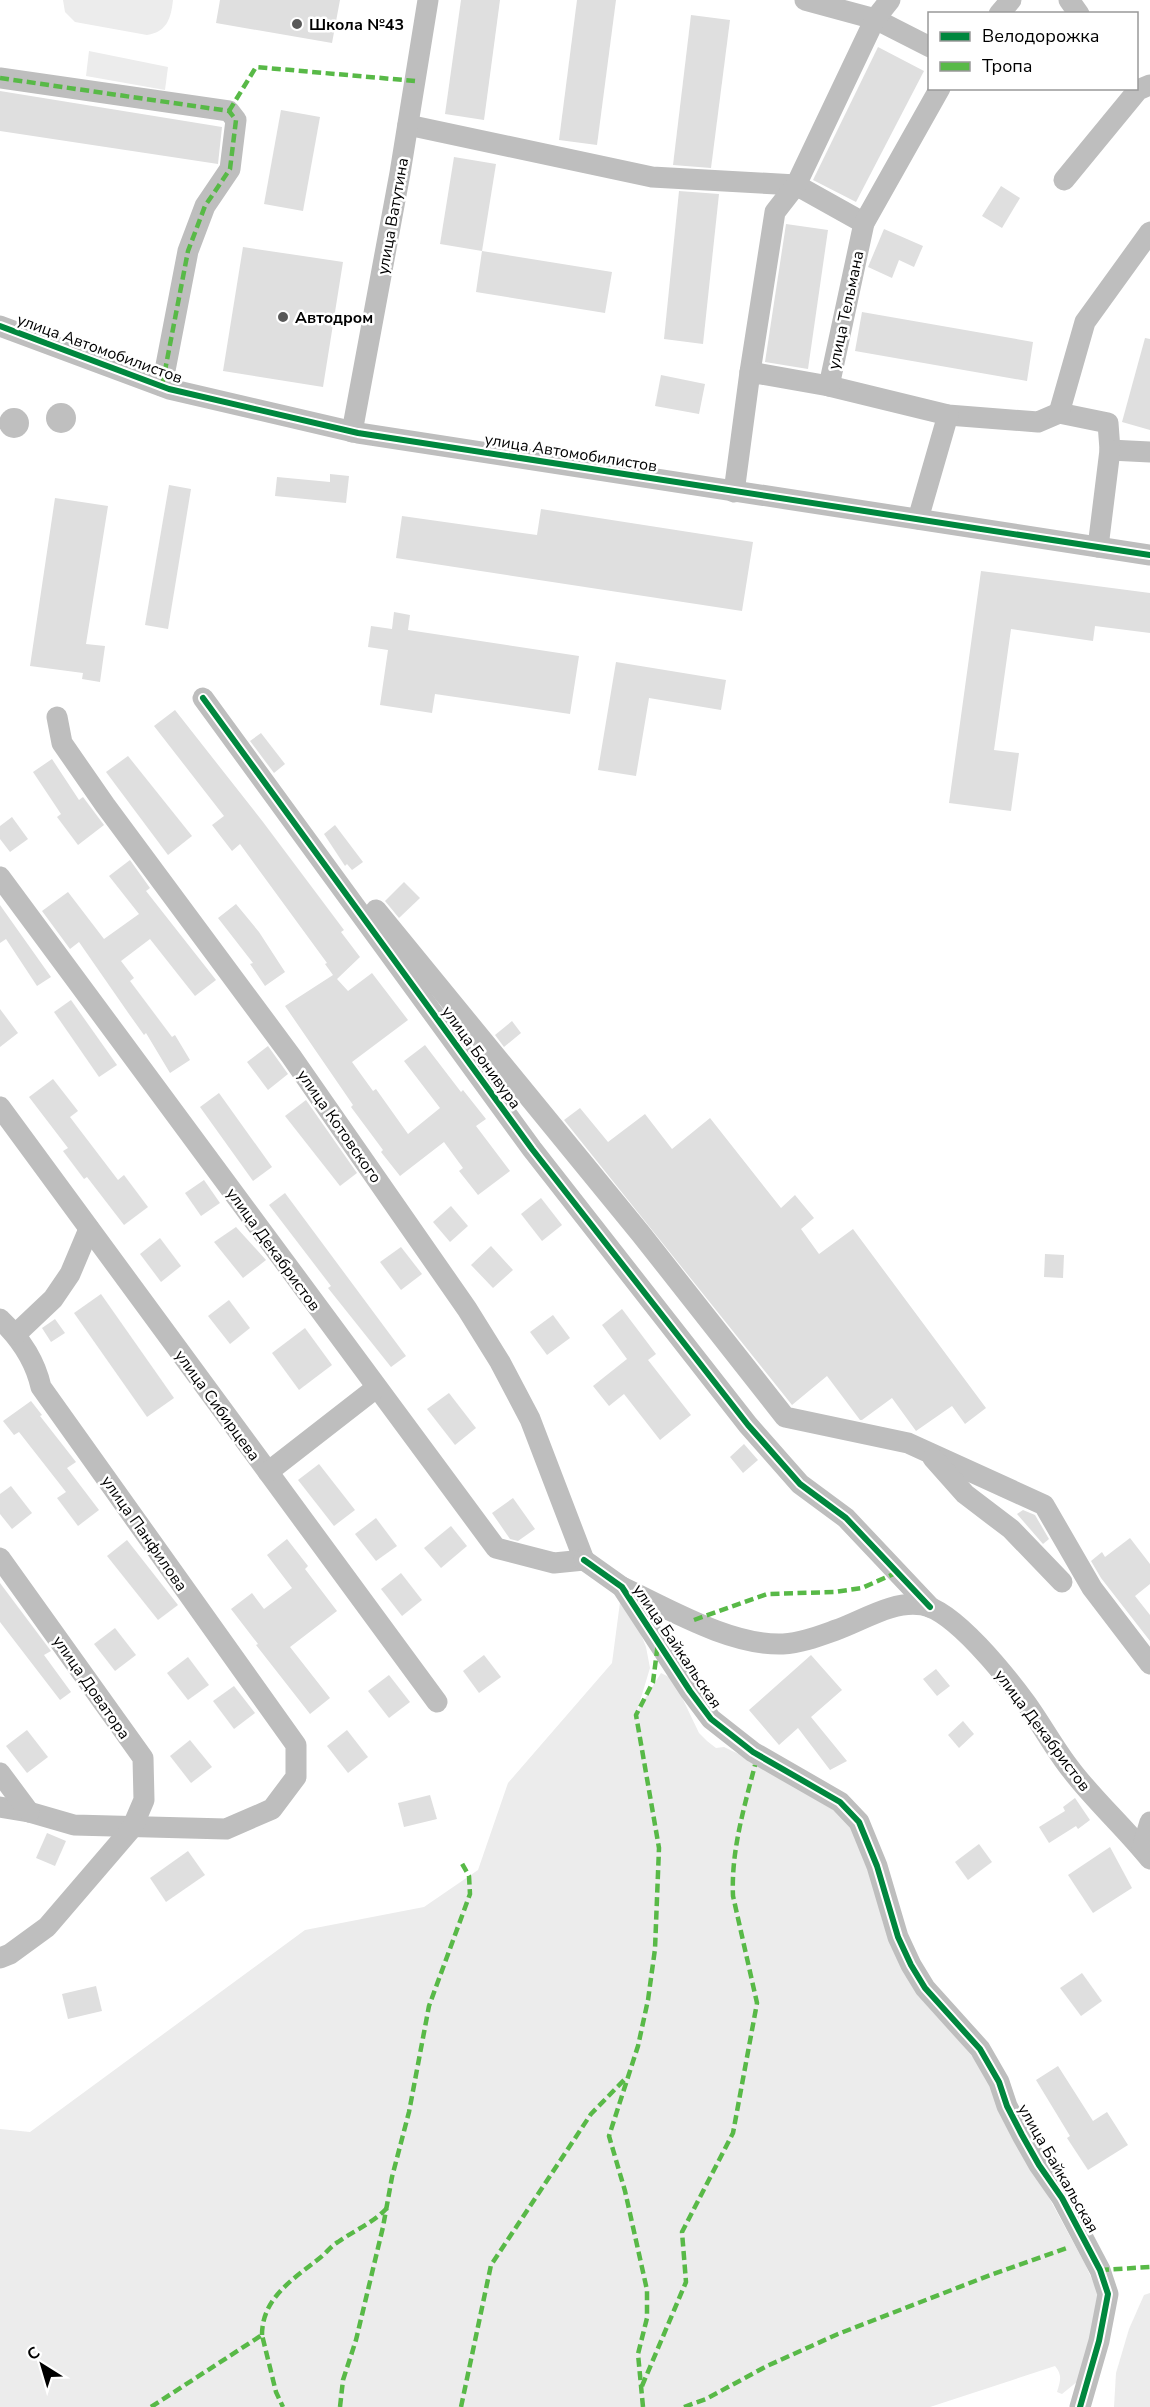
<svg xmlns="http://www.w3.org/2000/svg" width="1150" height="2407" font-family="'Nunito Sans',sans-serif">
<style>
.green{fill:#ececec}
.water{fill:#bfbfbf}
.building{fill:#dfdfdf}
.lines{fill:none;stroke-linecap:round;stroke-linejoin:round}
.minor{stroke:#bebebe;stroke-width:21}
.quiet{stroke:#58b947;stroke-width:4.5;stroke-dasharray:9 4.5;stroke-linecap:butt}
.cycleway-casing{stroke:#fff;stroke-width:10}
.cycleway{stroke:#00873e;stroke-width:6}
.poi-dot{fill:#595959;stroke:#fff;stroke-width:2}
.labels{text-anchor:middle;stroke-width:5;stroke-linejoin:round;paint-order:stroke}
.poi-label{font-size:16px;font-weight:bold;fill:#000;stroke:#fff;text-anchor:start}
.street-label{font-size:16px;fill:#000;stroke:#fff}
</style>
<rect width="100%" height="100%" fill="#fff"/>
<g class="green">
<path d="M63 0H173C171 18 167 32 147 35L75 22 65 12Z"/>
<polygon points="89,51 168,67 165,90 86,76"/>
<path d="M622 1587 646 1647 650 1668 637 1711 661 1673 669 1677 677 1687 699 1733 707 1741 716 1748 724 1747 745 1757 845 1817 866 1856 883 1923 891 1943 935 2013 983 2069 1015 2135 1086 2266 1098 2293 1102 2316 1078 2381 1062 2394 1057 2392C1060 2382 1063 2375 1055 2366L930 2407H0V2129L30 2132 305 1930 424 1907 478 1870 508 1783 612 1663Z"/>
<polygon points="1150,2293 1150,2407 1114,2407 1116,2373 1129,2329 1144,2295"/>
</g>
<g class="water">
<circle cx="61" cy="418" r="15"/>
<circle cx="14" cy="423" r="15"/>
</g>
<g class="building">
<polygon points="220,0 340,0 332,43 216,23"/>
<polygon points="461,0 500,0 484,120 445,114"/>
<polygon points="577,0 616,0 597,145 559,140"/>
<polygon points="691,15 730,20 711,168 673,165"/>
<polygon points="878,47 924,71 856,202 813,180"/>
<polygon points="0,91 222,127 218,164 0,131"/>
<polygon points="281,110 320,117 303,211 264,204"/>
<polygon points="454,157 496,164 482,251 440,244"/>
<polygon points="1001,186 1020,198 1002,228 982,216"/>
<polygon points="679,191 719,194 703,344 664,339"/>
<polygon points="786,224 828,230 808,369 765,362"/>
<polygon points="884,229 923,246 914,267 899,260 892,278 868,267"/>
<polygon points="243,247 343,262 323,387 223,371"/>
<polygon points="482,251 612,272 605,313 476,292"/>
<polygon points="862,312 1033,342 1027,381 855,351"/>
<polygon points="1145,338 1150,339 1150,430 1122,422"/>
<polygon points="661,375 705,384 699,414 655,406"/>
<polygon points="330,474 349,476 346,503 275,496 277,477 330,482"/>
<polygon points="169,485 191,489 168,629 145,625"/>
<polygon points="55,498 108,506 86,644 105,646 100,682 82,679 83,673 30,666"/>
<polygon points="541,509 753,542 742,611 396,558 402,516 537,535"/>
<polygon points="981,571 1150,593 1150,633 1095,626 1093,641 1011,629 994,750 1019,753 1011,811 949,803"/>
<polygon points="394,612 410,615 408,630 579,656 570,714 435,694 432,713 380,705 388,650 368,647 371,626 392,629"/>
<polygon points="616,662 726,680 721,710 649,698 636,776 598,770"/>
<polygon points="175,710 263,822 344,930 341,932 360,957 337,979 348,991 372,973 408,1020 352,1062 373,1091 376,1089 408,1134 440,1108 404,1061 425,1045 461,1092 463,1090 486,1119 476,1126 510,1171 478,1195 459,1171 463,1168 444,1142 400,1176 381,1152 383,1150 351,1107 353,1105 285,1006 333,975 325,964 327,963 240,844 232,851 212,825 224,816 154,726"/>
<polygon points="261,733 285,764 274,773 250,741"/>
<polygon points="128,756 192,836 168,855 106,772"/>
<polygon points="52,759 79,800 83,797 104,825 78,845 57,817 61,814 33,772"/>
<polygon points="12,817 28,839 10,852 0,839 0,826"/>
<polygon points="335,825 363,862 352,870 347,864 345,866 324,834"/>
<polygon points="130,860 150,888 146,891 216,980 195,996 150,939 121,961 134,978 130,981 172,1037 175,1035 190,1060 170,1073 146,1033 144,1035 129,1014 79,942 70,949 42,911 68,892 104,939 139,914 109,876"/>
<polygon points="404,882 420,898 399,918 385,901"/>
<polygon points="236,904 259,932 285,972 265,986 250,964 253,963 218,918"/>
<polygon points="0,905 51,977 37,986 6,939 0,943"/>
<polygon points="71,1000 117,1065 99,1077 54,1012"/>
<polygon points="0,1009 18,1033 0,1047"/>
<polygon points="512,1021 521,1033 504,1047 495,1035"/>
<polygon points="268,1046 288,1074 268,1090 247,1062"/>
<polygon points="53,1079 78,1111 70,1117 118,1180 124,1175 148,1207 124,1225 87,1177 84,1179 63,1151 68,1148 29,1097"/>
<polygon points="219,1093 272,1167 253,1181 200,1107"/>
<polygon points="306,1100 357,1173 340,1186 285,1116"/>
<polygon points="580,1108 608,1142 645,1114 672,1149 710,1118 781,1208 795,1195 814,1218 801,1229 819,1254 853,1229 986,1408 965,1424 952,1406 916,1431 892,1398 862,1420 860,1420 827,1376 792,1405 564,1120"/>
<polygon points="204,1180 220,1203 201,1216 185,1193"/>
<polygon points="285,1193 406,1356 391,1367 328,1288 331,1286 269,1205"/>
<polygon points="541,1198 562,1225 542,1241 521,1214"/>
<polygon points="451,1206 468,1226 450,1242 433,1222"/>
<polygon points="236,1227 266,1260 243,1278 214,1242"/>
<polygon points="160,1238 181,1266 161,1282 140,1254"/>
<polygon points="491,1246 513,1270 493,1288 471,1265"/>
<polygon points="401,1247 422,1274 401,1290 380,1262"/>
<polygon points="1045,1254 1064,1255 1063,1278 1044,1277"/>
<polygon points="101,1294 174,1398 147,1417 74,1313"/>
<polygon points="229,1300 250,1328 230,1344 208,1316"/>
<polygon points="622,1309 656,1354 648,1360 691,1415 660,1440 624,1394 609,1406 593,1386 627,1359 602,1325"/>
<polygon points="553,1315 570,1338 547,1355 530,1332"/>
<polygon points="55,1319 65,1333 51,1342 42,1328"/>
<polygon points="305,1328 332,1365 299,1390 272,1353"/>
<polygon points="449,1393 476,1428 455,1445 427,1409"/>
<polygon points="31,1401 42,1415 40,1416 76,1462 67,1468 99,1510 78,1526 57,1498 66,1492 19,1432 14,1435 3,1421"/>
<polygon points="744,1444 758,1460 743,1473 730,1457"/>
<polygon points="319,1464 355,1510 334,1526 298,1480"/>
<polygon points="11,1486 32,1513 12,1529 0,1514 0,1494"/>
<polygon points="513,1498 535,1529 518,1541 510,1539 492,1513"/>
<polygon points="1023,1510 1035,1515 1049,1539 1043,1544 1017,1514"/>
<polygon points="376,1518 397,1546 376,1561 355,1534"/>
<polygon points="451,1526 467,1546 441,1568 424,1548"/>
<polygon points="1130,1538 1150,1564 1150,1584 1135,1596 1150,1615 1150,1641 1101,1578 1091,1561 1102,1552 1105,1557"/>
<polygon points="287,1539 308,1566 305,1569 337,1611 290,1647 330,1698 310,1714 256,1645 258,1644 231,1609 252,1593 264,1609 292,1588 267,1555"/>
<polygon points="127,1540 178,1605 158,1620 107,1556"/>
<polygon points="401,1573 422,1600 402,1616 381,1589"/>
<polygon points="0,1583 51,1651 44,1655 71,1692 60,1700 0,1622"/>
<polygon points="115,1628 136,1655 115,1671 94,1644"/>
<polygon points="484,1655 501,1677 479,1693 463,1671"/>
<polygon points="811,1655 842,1690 811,1717 847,1761 830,1770 798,1728 779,1745 749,1710"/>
<polygon points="188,1657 209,1685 188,1700 167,1673"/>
<polygon points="936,1669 950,1686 937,1696 923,1679"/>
<polygon points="389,1675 410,1702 389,1718 368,1691"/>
<polygon points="234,1686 255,1713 234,1729 213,1701"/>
<polygon points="963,1721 974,1734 959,1748 948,1735"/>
<polygon points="27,1730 48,1757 27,1773 6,1746"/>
<polygon points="347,1730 368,1757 348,1773 327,1746"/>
<polygon points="190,1740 212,1767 191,1783 170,1756"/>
<polygon points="430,1795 437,1819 404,1827 398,1803"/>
<polygon points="1075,1798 1090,1820 1078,1829 1076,1826 1049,1843 1039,1827 1065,1811 1063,1807"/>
<polygon points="47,1833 66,1841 55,1866 36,1858"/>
<polygon points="979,1844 992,1862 968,1880 955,1862"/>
<polygon points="1110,1847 1132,1888 1093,1913 1068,1875"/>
<polygon points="188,1851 205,1875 166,1902 150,1878"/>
<polygon points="1082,1973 1102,2001 1081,2016 1060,1988"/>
<polygon points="96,1986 102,2011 68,2019 62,1994"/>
<polygon points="1058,2066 1093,2121 1107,2112 1128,2145 1088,2170 1067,2138 1070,2136 1036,2080"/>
</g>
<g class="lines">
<g class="minor">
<polyline points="805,0 875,19 930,47"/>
<polyline points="1069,0 1079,14"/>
<polyline points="999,14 1011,0"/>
<polyline points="0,78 229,111 236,120 230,169 205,206 188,251 162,386"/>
<polyline points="408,125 652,177 796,185 864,223"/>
<polyline points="1064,180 1138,90 1150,85"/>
<polyline points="0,326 169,389 358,433 1150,555"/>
<polyline points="750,372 775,212 796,185 875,19 890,0"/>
<polyline points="829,386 948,415 1038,422 1059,413 1108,423 1110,450 1150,452"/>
<polyline points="1059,413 1085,322 1150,232"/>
<polyline points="352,432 400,173 428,0"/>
<polyline points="734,492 750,372 829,386 864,223 940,88"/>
<polyline points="918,519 948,415"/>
<polyline points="1098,547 1110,450"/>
<polyline points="203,698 532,1149 748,1425 800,1484 846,1518 930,1607"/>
<polyline points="57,717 62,743 105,805 291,1056 467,1309 500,1362 530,1419 584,1560"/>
<polyline points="0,877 496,1548 554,1563 584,1560"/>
<polyline points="376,910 641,1234 785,1417 908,1443 1044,1505 1092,1588 1150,1664"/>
<polyline points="0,1107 437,1702"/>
<path d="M0 1319C20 1338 35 1360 41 1387L296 1745V1777L272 1809 226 1829 74 1825 29 1812 0 1807"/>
<polyline points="16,1334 53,1299 70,1274 89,1229"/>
<polyline points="933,1458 965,1494 1011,1529 1062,1582"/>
<polyline points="268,1472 376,1388"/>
<polyline points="0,1558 143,1758 144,1800 132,1828 47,1927 10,1954 0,1958"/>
<polyline points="584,1560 622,1587 690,1691 711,1719 753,1752 840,1802 859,1822 877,1866 898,1937 911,1965 925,1988 980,2049 999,2082 1007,2106 1022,2135 1039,2165 1062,2198 1100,2270 1108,2294 1099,2341 1080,2407"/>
<path d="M622 1587C669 1609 731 1646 783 1644 801 1643 819 1636 836 1630 862 1621 893 1600 922 1605 954 1610 1006 1676 1026 1703 1042 1725 1055 1750 1072 1771 1096 1802 1126 1829 1150 1859"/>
<polyline points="0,1773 29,1812"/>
<polyline points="1142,1849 1150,1822"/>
</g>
<g class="quiet">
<polyline points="0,78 229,111 236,120 230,169 205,206 188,251 162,386"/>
<polyline points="229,111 256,67 415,81"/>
<polyline points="694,1620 767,1594 834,1592 862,1588 898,1572"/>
<polyline points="1100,2270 1150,2267"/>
<path d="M262 2335C262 2297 295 2278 321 2257 327 2252 331 2246 338 2242 355 2230 373 2223 387 2208"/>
<path d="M642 2386 686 2282 682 2232 733 2133 757 2003 733 1896C731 1851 744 1808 755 1765"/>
<polyline points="151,2407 262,2335 276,2392 283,2407"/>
<polyline points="340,2407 343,2380 356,2340 383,2227 392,2177 409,2112 429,2006 470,1894 469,1876 460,1860"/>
<polyline points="461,2407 491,2265 591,2114 625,2079"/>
<polyline points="643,2407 638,2354 647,2318 647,2290 625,2191 609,2136 638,2046 648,2000 655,1949 659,1848 636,1715 653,1682 658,1643"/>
<polyline points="684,2407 706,2399 767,2366 838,2334 993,2274 1070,2247"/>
</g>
<defs>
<g id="cycleway">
<polyline points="0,326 169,389 358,433 1150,555"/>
<polyline points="203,698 532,1149 748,1425 800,1484 846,1518 930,1607"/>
<polyline points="584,1560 622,1587 690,1691 711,1719 753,1752 840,1802 859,1822 877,1866 898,1937 911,1965 925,1988 980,2049 999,2082 1007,2106 1022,2135 1039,2165 1062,2198 1100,2270 1108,2294 1099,2341 1080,2407"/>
</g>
</defs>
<use href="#cycleway" class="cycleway-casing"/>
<use href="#cycleway" class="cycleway"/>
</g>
<g class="poi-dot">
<circle cx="297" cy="24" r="6"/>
<circle cx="283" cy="317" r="6"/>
</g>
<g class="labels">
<g class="poi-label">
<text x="309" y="30">Школа №43</text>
<text x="295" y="323">Автодром</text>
</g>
<g class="street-label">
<text transform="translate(392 216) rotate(-80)" y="6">улица Ватутина</text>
<text transform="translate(845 310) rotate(-78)" y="6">улица Тельмана</text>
<text transform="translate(100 348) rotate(20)" y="6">улица Автомобилистов</text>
<text transform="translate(571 452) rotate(9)" y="6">улица Автомобилистов</text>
<text transform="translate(482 1057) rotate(54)" y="6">улица Бонивура</text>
<text transform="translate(340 1126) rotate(55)" y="6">улица Котовского</text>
<text transform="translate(274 1249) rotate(54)" y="6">улица Декабристов</text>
<text transform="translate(218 1405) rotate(54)" y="6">улица Сибирцева</text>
<text transform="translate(145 1533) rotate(55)" y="6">улица Панфилова</text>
<text transform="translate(678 1646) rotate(56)" y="6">улица Байкальская</text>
<text transform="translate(92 1687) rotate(55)" y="6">улица Доватора</text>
<text transform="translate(1043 1730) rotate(53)" y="6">улица Декабристов</text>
<text transform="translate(1059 2168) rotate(60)" y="6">улица Байкальская</text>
</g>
</g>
<rect x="928" y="12" width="210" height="78" fill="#ffffff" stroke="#999999" stroke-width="1.5"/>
<rect x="940" y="32" width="30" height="9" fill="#00873e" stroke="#999999" stroke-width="1.5"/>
<text x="982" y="42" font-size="18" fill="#000000">Велодорожка</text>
<rect x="940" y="62" width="30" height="9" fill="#58b947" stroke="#999999" stroke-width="1.5"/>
<text x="982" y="72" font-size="18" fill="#000000">Тропа</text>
<g transform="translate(42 2365) rotate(323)" stroke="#ffffff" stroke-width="4.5" paint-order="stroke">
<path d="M0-4.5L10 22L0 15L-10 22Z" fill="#000000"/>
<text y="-9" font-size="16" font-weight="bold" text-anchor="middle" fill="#000000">С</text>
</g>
</svg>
